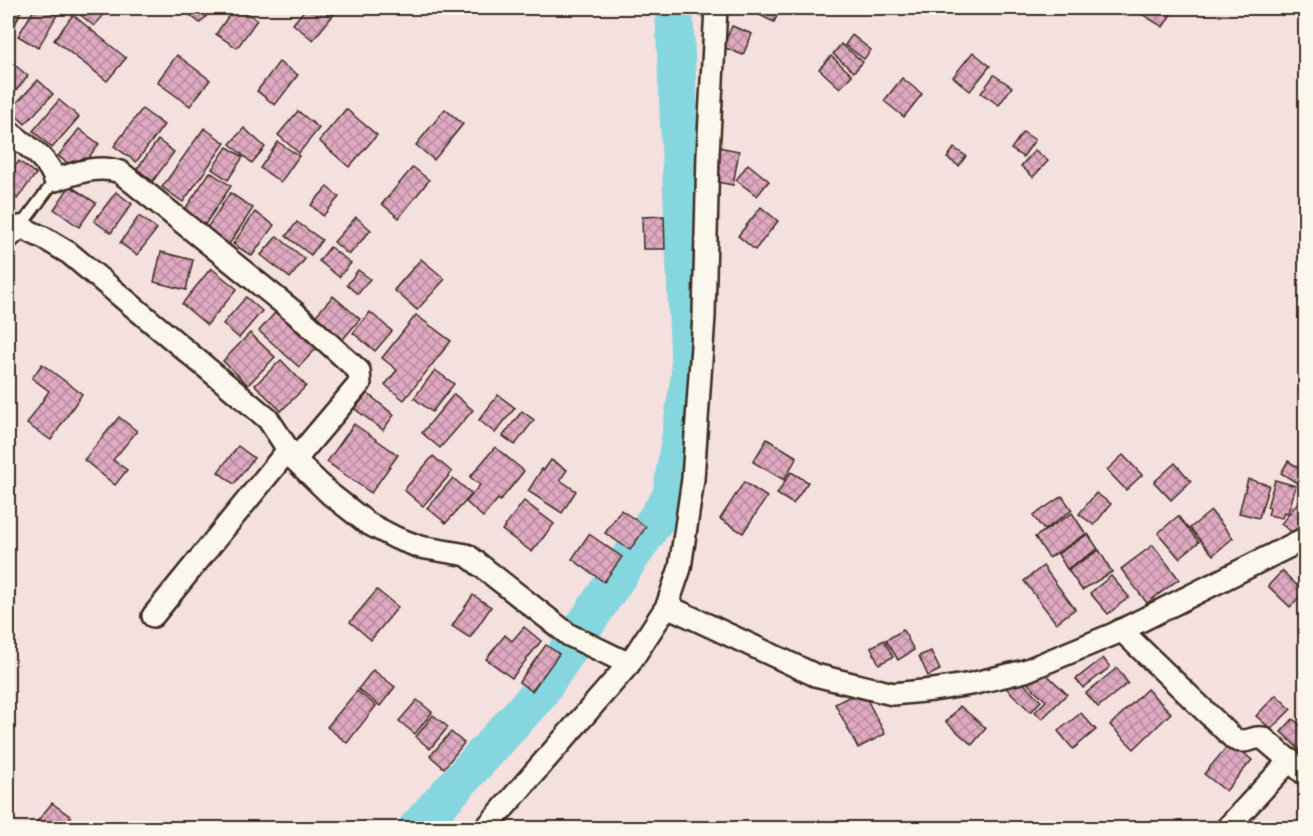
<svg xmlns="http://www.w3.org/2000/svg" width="1313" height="836" font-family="'Comic Neue',sans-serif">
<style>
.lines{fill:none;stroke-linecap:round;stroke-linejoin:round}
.river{stroke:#85d6de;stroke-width:38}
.building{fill:url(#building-cross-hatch);stroke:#3b2a1e;stroke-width:1.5}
.lane-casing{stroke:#3b2a1e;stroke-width:15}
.street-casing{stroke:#3b2a1e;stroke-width:26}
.lane{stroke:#fbf7ec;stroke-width:10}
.street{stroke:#fbf7ec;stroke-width:21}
</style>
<defs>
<pattern id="building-cross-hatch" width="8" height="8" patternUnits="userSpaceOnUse" patternTransform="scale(1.5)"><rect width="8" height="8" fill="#dfa9c1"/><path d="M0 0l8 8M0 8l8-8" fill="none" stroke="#b68a9c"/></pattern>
</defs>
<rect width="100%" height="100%" fill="#f3e0df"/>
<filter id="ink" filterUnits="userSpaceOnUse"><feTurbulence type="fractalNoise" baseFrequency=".0167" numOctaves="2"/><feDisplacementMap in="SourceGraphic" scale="12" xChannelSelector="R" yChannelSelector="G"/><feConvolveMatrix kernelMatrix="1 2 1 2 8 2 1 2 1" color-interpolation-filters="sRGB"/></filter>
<g filter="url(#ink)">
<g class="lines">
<polyline class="river" points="417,828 537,696 671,497 690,375 674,8"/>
</g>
<g class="building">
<polygon points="8,8 22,8 15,25 8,23"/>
<polygon points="35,8 61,8 38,48 18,36"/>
<polygon points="80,8 110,8 94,26 77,12"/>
<polygon points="181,8 214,8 200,23"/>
<polygon points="234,8 240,8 257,20 237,48 216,34"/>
<polygon points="306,8 328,8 335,13 313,40 293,24"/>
<polygon points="755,8 781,8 774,22 753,12"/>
<polygon points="1143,8 1175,8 1163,27 1140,13"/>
<polygon points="73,15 126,58 107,81 54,40"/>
<polygon points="732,26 752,34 743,55 723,47"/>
<polygon points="852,35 871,50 864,59 845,45"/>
<polygon points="841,44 863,62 854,72 833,54"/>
<polygon points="973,52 990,66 970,91 953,77"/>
<polygon points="177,55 210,80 190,106 157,82"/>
<polygon points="831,56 852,75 840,88 819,69"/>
<polygon points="10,61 28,76 8,100 8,64"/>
<polygon points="279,62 298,75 275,105 257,91"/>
<polygon points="994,75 1012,87 999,105 981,93"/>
<polygon points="902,78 922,94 904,117 884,101"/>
<polygon points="38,80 53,94 25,124 10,110"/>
<polygon points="59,100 79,117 52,148 33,131"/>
<polygon points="142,109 164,125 136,162 114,146"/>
<polygon points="346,109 377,135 349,167 319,141"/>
<polygon points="445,109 463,124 434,160 416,145"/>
<polygon points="298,111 319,128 299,153 278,135"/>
<polygon points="204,128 225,143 183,202 162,187"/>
<polygon points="244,128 265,147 252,163 230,144"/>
<polygon points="79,129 99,144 78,171 58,156"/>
<polygon points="1023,132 1035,140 1023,157 1011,149"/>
<polygon points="158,140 174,152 153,181 137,169"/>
<polygon points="278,142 299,156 281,182 260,168"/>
<polygon points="227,147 243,157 228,180 212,169"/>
<polygon points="718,147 739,151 733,185 712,181"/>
<polygon points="954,148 966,156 959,166 947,158"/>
<polygon points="1035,150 1048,161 1033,177 1021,166"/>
<polygon points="19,161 36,174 17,199 8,192 8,176"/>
<polygon points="748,164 769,181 757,196 736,180"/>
<polygon points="413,167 429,180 399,218 382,204"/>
<polygon points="210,172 231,186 204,226 183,212"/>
<polygon points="70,186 96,203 79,227 54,209"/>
<polygon points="327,187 339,197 323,216 311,205"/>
<polygon points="116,192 132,204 111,233 94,221"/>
<polygon points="230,193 253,208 228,246 205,231"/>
<polygon points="761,207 778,221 755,250 738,236"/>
<polygon points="255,212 274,225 252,256 233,244"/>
<polygon points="139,216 157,229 137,255 120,243"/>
<polygon points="664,216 665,249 643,249 642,217"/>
<polygon points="356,217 371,230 349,255 334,242"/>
<polygon points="297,222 322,240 311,255 286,236"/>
<polygon points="277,236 305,259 290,278 261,255"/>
<polygon points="330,247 351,263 339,277 319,261"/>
<polygon points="161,252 193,260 186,290 154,282"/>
<polygon points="421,259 445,279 417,310 394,290"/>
<polygon points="211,268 237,289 207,325 182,304"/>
<polygon points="358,270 370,279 358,294 347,285"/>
<polygon points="333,296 360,319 339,344 311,321"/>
<polygon points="246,297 262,311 239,338 223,324"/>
<polygon points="281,306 322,342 299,367 259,331"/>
<polygon points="370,312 392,331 375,351 353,333"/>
<polygon points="416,315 451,341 404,400 385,385 397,370 382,358"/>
<polygon points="250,333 275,357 248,385 223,361"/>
<polygon points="281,360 306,386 281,411 255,385"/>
<polygon points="42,364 82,394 51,440 27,424 49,391 32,378"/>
<polygon points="435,370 454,384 432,412 414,398"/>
<polygon points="367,393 394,415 383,430 355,409"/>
<polygon points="454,394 473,410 440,448 422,433"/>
<polygon points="498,395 515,408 495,433 479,420"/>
<polygon points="522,411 534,420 515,445 503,436"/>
<polygon points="119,417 137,431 113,460 127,470 115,485 84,460"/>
<polygon points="354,424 398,455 371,493 327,462"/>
<polygon points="767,439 797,457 784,480 753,462"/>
<polygon points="238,446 254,458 234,484 218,472"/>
<polygon points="495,447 524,471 500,501 498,499 483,517 466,502 480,485 470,477"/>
<polygon points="1123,455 1142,475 1126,490 1107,470"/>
<polygon points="433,456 452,472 423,506 404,490"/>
<polygon points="551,460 567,470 560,480 576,491 562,513 528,491 542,469 544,470"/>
<polygon points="1288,461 1306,472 1305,488 1281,473"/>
<polygon points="1175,463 1191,481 1171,500 1154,482"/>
<polygon points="791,472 808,482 793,504 777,494"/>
<polygon points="453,478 472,494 446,523 427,508"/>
<polygon points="1248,479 1269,485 1259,518 1239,513"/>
<polygon points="1275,480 1296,486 1288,513 1284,512 1282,518 1268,515 1270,508 1267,507"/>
<polygon points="744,482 767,497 743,533 720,519"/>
<polygon points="1306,492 1306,528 1299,537 1281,524"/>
<polygon points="1096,493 1111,504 1094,525 1079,514"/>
<polygon points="1062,496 1072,510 1044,530 1033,516"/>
<polygon points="524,501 554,524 532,552 502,530"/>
<polygon points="621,510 646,527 630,550 605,533"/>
<polygon points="1211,511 1233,538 1213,555 1190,528"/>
<polygon points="1072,513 1086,534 1049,558 1035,537"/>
<polygon points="1178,516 1199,542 1179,558 1158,533"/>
<polygon points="589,534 622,557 604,582 572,559"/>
<polygon points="1088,534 1098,549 1067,569 1058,554"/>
<polygon points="1153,545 1179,579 1147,603 1121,569"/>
<polygon points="1099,550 1112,572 1082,590 1068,570"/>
<polygon points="1043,566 1075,609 1056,623 1024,581"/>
<polygon points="1282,571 1304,592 1290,607 1268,586"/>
<polygon points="1111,576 1129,597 1108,614 1090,593"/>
<polygon points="377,590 398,607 371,640 350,622"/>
<polygon points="473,595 491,607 470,638 452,626"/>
<polygon points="524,627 541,641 512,678 486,659 505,635 512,641"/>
<polygon points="903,630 914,650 898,660 886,640"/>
<polygon points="884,640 893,657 879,664 871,647"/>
<polygon points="546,645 559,654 532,691 519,682"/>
<polygon points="931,651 940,670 928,676 919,656"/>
<polygon points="1103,658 1110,667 1083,688 1076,679"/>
<polygon points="1038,666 1067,694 1042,719 1035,712 1046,701 1024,680"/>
<polygon points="1117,668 1128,683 1098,707 1086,693"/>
<polygon points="373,670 395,687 380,706 358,689"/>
<polygon points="1017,677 1041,701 1031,712 1006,688"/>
<polygon points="1147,689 1171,713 1134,749 1110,725"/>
<polygon points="862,690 885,734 858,748 835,704"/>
<polygon points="357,691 376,706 347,743 327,727"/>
<polygon points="1276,695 1291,709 1271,729 1256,716"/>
<polygon points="417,700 432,712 415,734 399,721"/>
<polygon points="960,706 986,728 972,745 946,722"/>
<polygon points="1081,713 1096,730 1073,749 1058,731"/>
<polygon points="433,715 448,727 430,749 416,737"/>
<polygon points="1293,719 1306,730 1306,746 1301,751 1281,732"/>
<polygon points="451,732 464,743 444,768 430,756"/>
<polygon points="1231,742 1252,760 1226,791 1204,774"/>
<polygon points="52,803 71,817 62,828 32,828"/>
</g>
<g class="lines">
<defs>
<polyline id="lane" points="20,227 55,180"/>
<g id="street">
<polyline points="716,8 708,154 704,316 693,479 680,568 667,606 815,675 893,694 933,690 971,684 1025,671 1114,634 1306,538"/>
<path d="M8 131C25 145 48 157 55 180 76 173 98 164 120 172L294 312 359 371 360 383 295 460"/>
<polyline points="8,238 20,227 44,238 69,253 268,419 295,460 330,494 367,523 396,538 420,547 467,555 569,635 629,664"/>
<polyline points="153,616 288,450"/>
<path d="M1121 630 1234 739C1246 745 1252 736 1263 738L1306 775"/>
<polyline points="486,828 629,664 667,606"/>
<polyline points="1227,828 1290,760"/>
</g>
</defs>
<use href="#lane" class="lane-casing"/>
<use href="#street" class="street-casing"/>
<use href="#lane" class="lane"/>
<use href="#street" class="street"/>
</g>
</g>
<rect width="1313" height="836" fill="none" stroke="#fbf7ec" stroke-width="30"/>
<rect x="15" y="15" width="1283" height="806" fill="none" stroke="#3b2a1e" stroke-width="2" filter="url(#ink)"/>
</svg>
